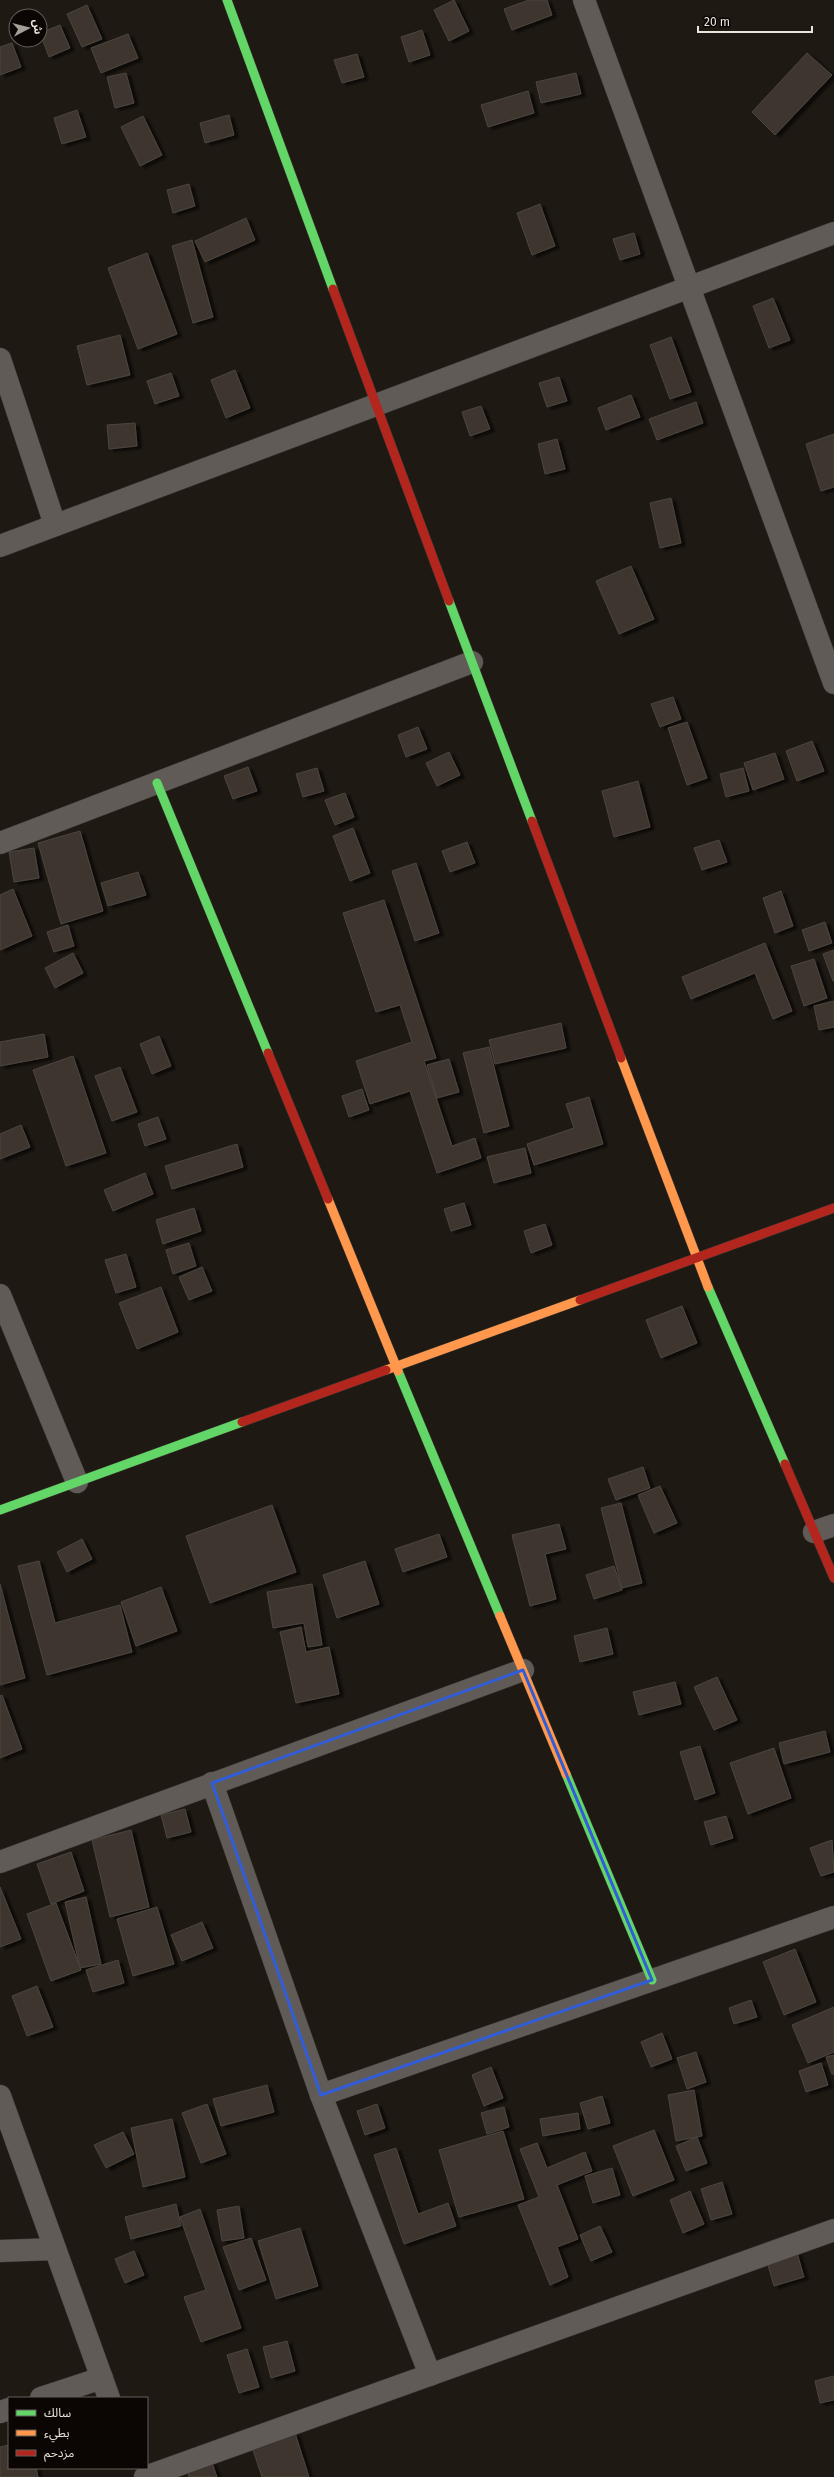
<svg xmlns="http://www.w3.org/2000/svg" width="834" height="2477" font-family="'Fira Sans','Noto Sans Arabic',sans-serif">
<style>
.building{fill:#3d362f;stroke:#4b453f;filter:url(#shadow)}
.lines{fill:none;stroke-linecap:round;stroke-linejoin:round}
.street-casing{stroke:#3a3631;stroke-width:23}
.fast-casing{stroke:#3a3631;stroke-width:10}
.slow-casing{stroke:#3a3631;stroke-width:10}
.jam-casing{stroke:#3a3631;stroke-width:10}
.street{stroke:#605b56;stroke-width:22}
.fast{stroke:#63d668;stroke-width:9}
.slow{stroke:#ff974d;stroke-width:9}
.jam{stroke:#b3261e;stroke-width:9}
.marked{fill:none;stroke:#325dd8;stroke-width:3;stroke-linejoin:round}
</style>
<defs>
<filter id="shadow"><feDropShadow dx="4.5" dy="2.5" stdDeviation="1" flood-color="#0009"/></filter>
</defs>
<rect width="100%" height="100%" fill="#1f1913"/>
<g class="building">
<polygon points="454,0 469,31 449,41 434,10"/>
<polygon points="529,0 547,0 552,15 512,30 504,9"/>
<polygon points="87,5 102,39 82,47 67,14"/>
<polygon points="60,25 70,48 49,57 40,33"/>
<polygon points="422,30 430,55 409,62 401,37"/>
<polygon points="128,34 138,58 101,73 91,48"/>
<polygon points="12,43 21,67 0,75 0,47"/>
<polygon points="807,53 832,75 775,135 752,112"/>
<polygon points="357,54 364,77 342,83 334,60"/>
<polygon points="126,73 134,103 115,108 107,77"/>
<polygon points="576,73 581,94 541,103 536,82"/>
<polygon points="528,91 534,113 488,127 481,105"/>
<polygon points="77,110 86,137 62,144 54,118"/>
<polygon points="229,115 234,135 205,143 200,123"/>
<polygon points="143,116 162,155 140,166 121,127"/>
<polygon points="189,184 195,206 173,213 167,190"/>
<polygon points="540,204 555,246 532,255 517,213"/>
<polygon points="246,218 255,240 205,262 195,241"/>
<polygon points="634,233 640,254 620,260 613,239"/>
<polygon points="192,240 213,317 193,323 172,246"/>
<polygon points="147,253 177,334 138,349 108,268"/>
<polygon points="773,298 790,340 769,348 753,306"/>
<polygon points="120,335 130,375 87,385 77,346"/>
<polygon points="671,337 691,392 670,399 650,345"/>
<polygon points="235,370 250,408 226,418 211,380"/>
<polygon points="171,373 179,396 155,404 147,381"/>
<polygon points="559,377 567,401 547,407 539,383"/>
<polygon points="631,395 640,417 606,430 598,408"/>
<polygon points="696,402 703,423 657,440 649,419"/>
<polygon points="481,406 490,429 470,436 462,412"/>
<polygon points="135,423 137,446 109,449 107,425"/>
<polygon points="834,434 834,487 821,491 806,444"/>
<polygon points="557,439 565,469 545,474 538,444"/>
<polygon points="671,498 681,543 660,548 650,503"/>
<polygon points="631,566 654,619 619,634 596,581"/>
<polygon points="673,697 681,719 660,727 651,704"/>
<polygon points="687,722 707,778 687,785 668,728"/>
<polygon points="418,727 427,749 406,757 398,735"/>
<polygon points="812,741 824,771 797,781 786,751"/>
<polygon points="449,752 460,775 437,786 426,763"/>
<polygon points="775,753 784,779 753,790 744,763"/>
<polygon points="248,767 257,791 233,799 224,776"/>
<polygon points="317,768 324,791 303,797 296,774"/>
<polygon points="743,768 749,791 726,797 720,774"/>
<polygon points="638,781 650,827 614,837 602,791"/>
<polygon points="345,793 354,817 335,825 325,800"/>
<polygon points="353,828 370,873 350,881 333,836"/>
<polygon points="80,831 103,911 61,924 38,843"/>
<polygon points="719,840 727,862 702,870 694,848"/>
<polygon points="467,842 475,863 450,872 442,851"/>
<polygon points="34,848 39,878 14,882 9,852"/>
<polygon points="416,863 439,933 415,941 392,871"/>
<polygon points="138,872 146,895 108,906 101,883"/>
<polygon points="13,889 32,936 0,950 0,895"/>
<polygon points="781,891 793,926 775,933 763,898"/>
<polygon points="384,900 436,1058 424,1061 452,1146 475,1138 481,1158 437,1173 410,1091 370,1104 356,1061 412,1042 400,1005 376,1012 343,913"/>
<polygon points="825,922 832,943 809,951 802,930"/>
<polygon points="68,925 74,946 54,952 47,932"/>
<polygon points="765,943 792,1011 773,1019 755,973 691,999 682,977"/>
<polygon points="834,950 834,981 833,981 823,954"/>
<polygon points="73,953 83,973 55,988 45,968"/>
<polygon points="814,959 827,998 804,1006 791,966"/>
<polygon points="834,1001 834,1027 819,1030 814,1006"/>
<polygon points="561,1023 566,1048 495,1064 489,1040"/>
<polygon points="44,1034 48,1057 0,1066 0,1042"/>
<polygon points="159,1036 171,1066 152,1074 140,1044"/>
<polygon points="489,1047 509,1126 484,1133 463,1053"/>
<polygon points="73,1056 106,1153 66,1166 33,1070"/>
<polygon points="449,1059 459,1092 437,1098 427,1065"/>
<polygon points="120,1067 137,1112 112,1121 95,1076"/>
<polygon points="362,1089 369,1110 349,1117 342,1096"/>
<polygon points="589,1097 603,1144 534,1165 527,1144 574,1128 566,1104"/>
<polygon points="158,1117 166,1139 145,1146 138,1124"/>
<polygon points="21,1125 30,1147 0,1159 0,1134"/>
<polygon points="237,1144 243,1167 172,1189 165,1166"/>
<polygon points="525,1148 531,1173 494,1183 487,1157"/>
<polygon points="145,1173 153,1194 113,1211 104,1190"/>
<polygon points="464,1203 471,1225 451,1231 444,1209"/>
<polygon points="194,1208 201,1231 163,1244 156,1220"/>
<polygon points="545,1224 552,1245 531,1253 524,1231"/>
<polygon points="189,1243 196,1266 173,1274 166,1250"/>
<polygon points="126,1254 136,1287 116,1293 105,1260"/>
<polygon points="202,1267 212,1291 189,1300 179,1277"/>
<polygon points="161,1287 178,1332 137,1349 119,1303"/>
<polygon points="682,1306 697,1343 661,1358 646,1320"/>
<polygon points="643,1467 650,1488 616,1500 608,1479"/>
<polygon points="660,1486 677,1523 654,1533 638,1495"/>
<polygon points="621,1503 642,1583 622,1588 601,1508"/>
<polygon points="272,1505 296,1572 210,1603 186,1536"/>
<polygon points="559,1524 566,1549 545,1554 556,1599 530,1606 512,1535"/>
<polygon points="439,1534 447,1557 403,1572 395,1549"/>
<polygon points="82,1539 92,1559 67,1572 57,1552"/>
<polygon points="39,1561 55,1623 120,1605 132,1652 47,1675 18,1566"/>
<polygon points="365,1561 379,1604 337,1618 323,1575"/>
<polygon points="614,1566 622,1590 594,1599 586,1575"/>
<polygon points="0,1584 25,1678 0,1685"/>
<polygon points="312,1584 322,1645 308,1647 304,1623 273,1628 267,1592"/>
<polygon points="161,1587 177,1631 136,1646 121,1602"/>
<polygon points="301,1627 306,1652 329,1647 339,1694 296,1703 280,1632"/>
<polygon points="607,1628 613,1654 580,1662 574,1636"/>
<polygon points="717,1677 737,1720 714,1730 694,1687"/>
<polygon points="675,1682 681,1704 639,1715 633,1692"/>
<polygon points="2,1695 22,1749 0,1758 0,1696"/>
<polygon points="825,1731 830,1752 784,1764 779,1743"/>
<polygon points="700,1746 715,1793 695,1800 680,1752"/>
<polygon points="774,1748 791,1798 748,1814 730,1763"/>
<polygon points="185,1809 191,1832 167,1838 161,1815"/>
<polygon points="726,1816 733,1838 711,1845 704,1822"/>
<polygon points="131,1830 149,1907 110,1917 92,1840"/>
<polygon points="832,1840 834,1872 821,1876 810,1848"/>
<polygon points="71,1852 84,1891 51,1904 37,1864"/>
<polygon points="0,1887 21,1939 0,1947"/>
<polygon points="86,1897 101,1964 80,1968 65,1902"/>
<polygon points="56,1903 81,1970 51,1981 27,1914"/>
<polygon points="157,1907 174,1964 133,1976 117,1919"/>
<polygon points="202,1922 213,1948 182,1961 171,1935"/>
<polygon points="795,1949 816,2002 784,2015 763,1962"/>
<polygon points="118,1960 124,1983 93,1992 86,1970"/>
<polygon points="37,1986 53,2027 27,2036 12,1996"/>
<polygon points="751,2000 757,2017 734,2024 729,2008"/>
<polygon points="834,2007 834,2052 808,2063 792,2025"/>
<polygon points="662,2033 672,2059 651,2067 641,2042"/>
<polygon points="696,2052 706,2082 687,2089 677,2058"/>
<polygon points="834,2055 834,2074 832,2074 826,2057"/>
<polygon points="821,2063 828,2085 806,2092 799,2071"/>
<polygon points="491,2067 503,2098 484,2106 472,2075"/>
<polygon points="267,2085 274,2112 221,2126 213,2099"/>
<polygon points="694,2090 702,2136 676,2141 668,2095"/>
<polygon points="602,2096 610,2123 588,2129 580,2103"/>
<polygon points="207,2104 226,2154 201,2163 182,2113"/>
<polygon points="377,2104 385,2128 365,2135 357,2111"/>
<polygon points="504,2107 509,2127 487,2134 481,2113"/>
<polygon points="578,2113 580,2129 543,2136 540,2119"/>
<polygon points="172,2119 185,2177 143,2187 131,2128"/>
<polygon points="654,2130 674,2180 633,2196 613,2146"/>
<polygon points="503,2131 524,2199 459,2217 439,2150"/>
<polygon points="123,2132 134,2154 106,2168 94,2145"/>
<polygon points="697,2137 707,2163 686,2171 676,2146"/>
<polygon points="537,2143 547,2168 585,2152 592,2171 557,2185 578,2239 557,2247 568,2277 550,2285 518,2205 539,2197 520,2149"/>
<polygon points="396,2148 418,2214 448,2203 456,2226 404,2244 374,2155"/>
<polygon points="612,2168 620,2195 593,2203 585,2176"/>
<polygon points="722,2182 732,2214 711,2220 701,2189"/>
<polygon points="690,2191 704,2224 683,2233 670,2200"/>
<polygon points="176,2204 181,2226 131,2239 125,2217"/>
<polygon points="239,2206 244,2238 222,2241 217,2210"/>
<polygon points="200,2209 241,2328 201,2342 184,2297 206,2290 180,2217"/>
<polygon points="600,2226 612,2252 591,2261 580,2235"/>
<polygon points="300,2228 318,2286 276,2299 258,2241"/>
<polygon points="251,2238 266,2280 239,2290 223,2247"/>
<polygon points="134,2251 144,2275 125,2283 115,2259"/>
<polygon points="797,2253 804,2277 774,2286 767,2262"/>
<polygon points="287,2341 295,2371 271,2378 263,2347"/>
<polygon points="247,2349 259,2387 239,2393 227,2355"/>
<polygon points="834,2376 834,2400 820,2403 815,2381"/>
<polygon points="295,2433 309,2477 262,2477 252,2447"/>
<polygon points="9,2445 9,2468 36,2468 38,2477 0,2477 0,2447"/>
<polygon points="212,2463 217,2477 189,2477 187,2471"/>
</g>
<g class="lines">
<defs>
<g id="street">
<polyline points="584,0 834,683"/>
<polyline points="0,359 55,525"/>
<polyline points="0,546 834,233"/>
<polyline points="0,843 472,662"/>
<polyline points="0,1295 77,1482"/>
<polyline points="814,1532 834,1525"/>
<polyline points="212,1783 321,2095 430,2375"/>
<polyline points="0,1862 523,1670"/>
<polyline points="321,2095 834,1917"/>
<polyline points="0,2096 109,2398"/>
<polyline points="0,2251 55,2249"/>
<polyline points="41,2398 102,2378"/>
<polyline points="0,2412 9,2409"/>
<polyline points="145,2477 834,2230"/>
</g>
<g id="fast">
<polyline points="227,0 333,289"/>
<polyline points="449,601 532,821"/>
<polyline points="157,783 268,1053"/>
<polyline points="708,1287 785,1464"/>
<polyline points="398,1371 500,1616"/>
<polyline points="0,1510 242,1422"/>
<polyline points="566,1774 652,1980"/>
</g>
<g id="slow">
<polyline points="621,1058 708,1287"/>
<polyline points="328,1199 398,1371"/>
<polyline points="386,1370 580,1300"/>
<polyline points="500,1616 566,1774"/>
</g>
<g id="jam">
<polyline points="333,289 449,601"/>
<polyline points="532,821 621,1058"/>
<polyline points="268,1053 328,1199"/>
<polyline points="580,1300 834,1208"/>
<polyline points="242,1422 386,1370"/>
<polyline points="785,1464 834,1578"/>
</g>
</defs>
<use href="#street" class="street-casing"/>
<use href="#fast" class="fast-casing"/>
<use href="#slow" class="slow-casing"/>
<use href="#jam" class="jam-casing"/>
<use href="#street" class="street"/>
<use href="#fast" class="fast"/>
<use href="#slow" class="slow"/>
<use href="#jam" class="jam"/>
</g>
<path class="marked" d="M523 1670 652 1980 321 2095 212 1783Z"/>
<rect x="8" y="2397" width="140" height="72" fill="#0b0603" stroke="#655f5a"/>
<rect x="16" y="2410" width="20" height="6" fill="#63d668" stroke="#655f5a"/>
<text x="44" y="2417" font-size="12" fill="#ede5dc">سالك</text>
<rect x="16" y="2430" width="20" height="6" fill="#ff974d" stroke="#655f5a"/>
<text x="44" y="2437" font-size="12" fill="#ede5dc">بطيء</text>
<rect x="16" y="2450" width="20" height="6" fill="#b3261e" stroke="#655f5a"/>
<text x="44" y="2457" font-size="12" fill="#ede5dc">مزدحم</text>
<g transform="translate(28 28) rotate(83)"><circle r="19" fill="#0b0603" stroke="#655f5a"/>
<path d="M0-3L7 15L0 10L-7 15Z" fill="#a59e96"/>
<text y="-6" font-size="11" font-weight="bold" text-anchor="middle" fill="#ede5dc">ش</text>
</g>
<path d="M698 26v6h114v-6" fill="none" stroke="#ede5dc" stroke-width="2"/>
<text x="704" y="26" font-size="12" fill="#ede5dc" stroke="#0b0603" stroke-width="3" paint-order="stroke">20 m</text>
</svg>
